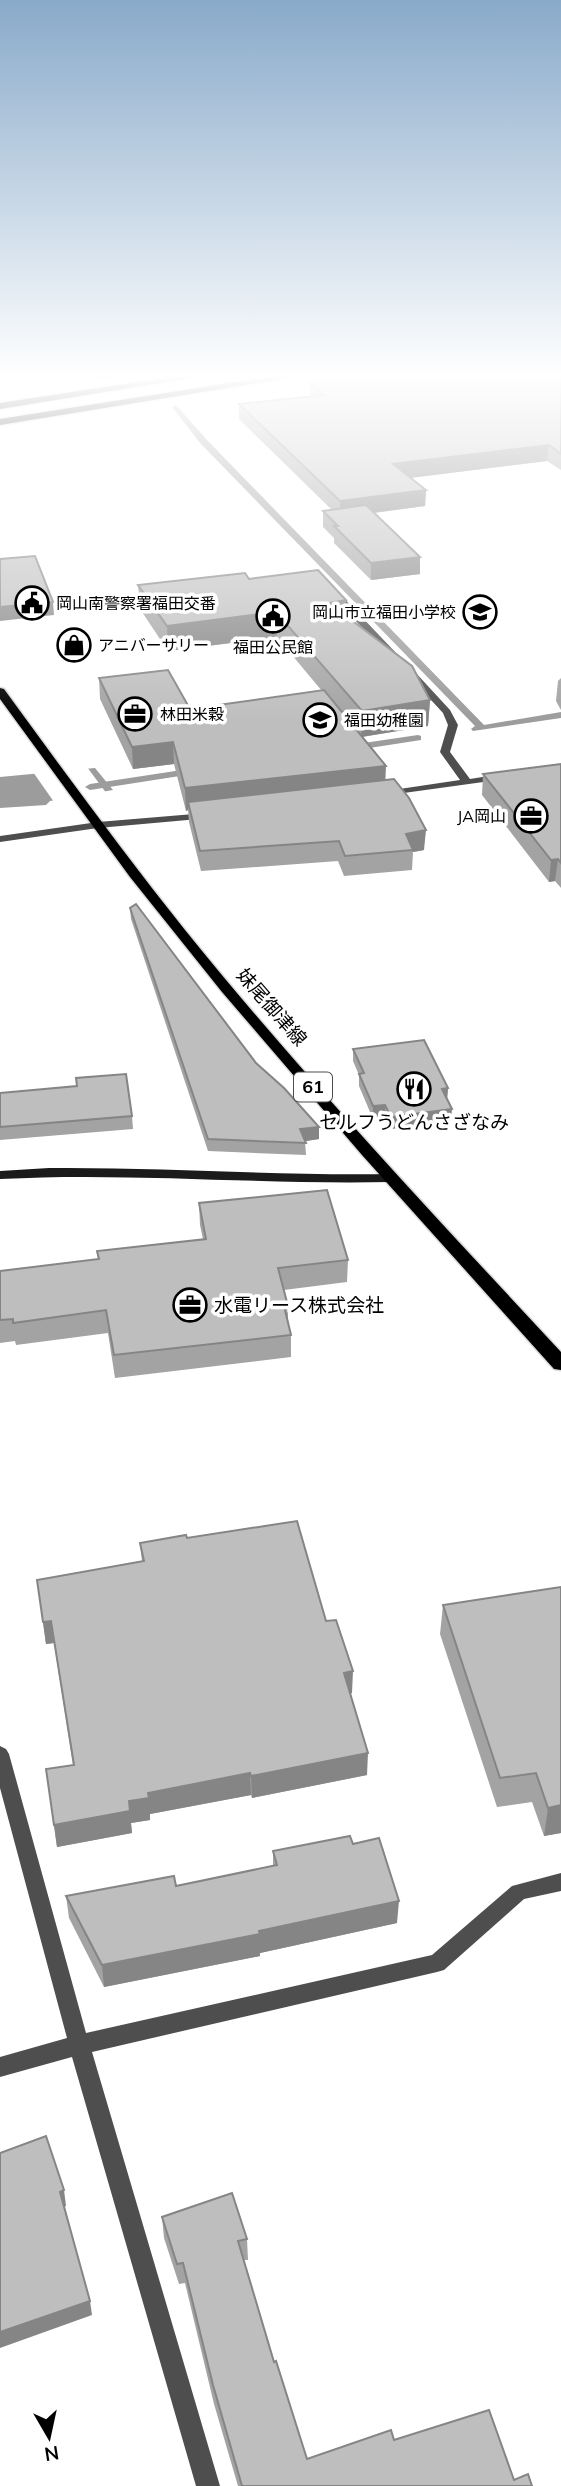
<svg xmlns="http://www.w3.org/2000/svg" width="561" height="2486" font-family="Mulish,'Noto Sans JP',sans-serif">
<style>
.water{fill:#9c9c9c}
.pier{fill:#fff}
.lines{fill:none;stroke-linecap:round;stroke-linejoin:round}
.stream{fill:#9c9c9c;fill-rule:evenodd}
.primary-casing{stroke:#dbdbdb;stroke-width:3}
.highway-casing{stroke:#dbdbdb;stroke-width:3}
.street{fill:#4e4e4e;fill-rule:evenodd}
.secondary{fill:#1b1b1b;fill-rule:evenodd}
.primary{fill:#000;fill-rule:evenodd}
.highway{fill:#000;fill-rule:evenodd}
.wall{fill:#a3a3a3}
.shaded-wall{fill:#858585}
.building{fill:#bebebe;stroke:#858585;stroke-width:2}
.labels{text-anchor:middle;stroke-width:7;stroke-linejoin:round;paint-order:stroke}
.far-poi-label{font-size:16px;fill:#000;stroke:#fff;text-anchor:start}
.shield{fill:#fff;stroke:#4c4c4c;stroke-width:2}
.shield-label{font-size:18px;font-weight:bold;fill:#000}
.street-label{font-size:19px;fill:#000;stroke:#fff}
.poi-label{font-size:19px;fill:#000;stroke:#fff}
</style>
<rect width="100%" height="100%" fill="#fff"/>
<polygon class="water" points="95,768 113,790 50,801 46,805 0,808 0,777"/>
<polygon class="pier" points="87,767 107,794 54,802 33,772"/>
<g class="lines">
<g class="stream">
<polygon points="173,406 177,406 207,440 484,725 561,712 561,718 473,731 471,729 475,726 201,444 173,408"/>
<polygon points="418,735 421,736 421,740 350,751 345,748 350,745"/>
<polygon points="195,768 200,771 199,773 90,790 85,787 90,784"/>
</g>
<defs>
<path id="primary" d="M0 688 4 689C63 770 122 851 185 930 303 1076 433 1214 561 1352V1370L554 1369 362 1155 222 992 130 877 0 699Z"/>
<g id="highway">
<polygon points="183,375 210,375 0,409 0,403"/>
<polygon points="280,375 307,375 0,425 0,419"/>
</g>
</defs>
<use href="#primary" class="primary-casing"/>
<use href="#highway" class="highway-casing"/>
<g class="street">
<polygon points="331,591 337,591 398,655 398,659 392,659 331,595"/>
<polygon points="409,672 415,672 450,710 458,725 450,752 470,779 501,774 505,775 505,779 382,796 381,794 386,791 460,780 440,752 448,725 443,713 409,676"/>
<polygon points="206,813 210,814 210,818 98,828 0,842 0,836 98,822"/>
<polygon points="0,1746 6,1749 9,1754 86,2033 432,1955 512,1886 561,1873 561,1891 524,1899 444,1970 437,1972 92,2052 220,2486 196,2486 72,2057 0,2077 0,2057 67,2038 0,1788"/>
</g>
<path class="secondary" d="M49 1168C163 1167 277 1176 391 1174L398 1178 391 1182C261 1185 130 1172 0 1179V1171Z"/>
<use href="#primary" class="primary"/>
<use href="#highway" class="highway"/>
</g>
<g class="wall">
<polygon points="69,375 139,375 97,380 71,377"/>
<polygon points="322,375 561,375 561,470 547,461 410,478 426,490 425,506 374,513 420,557 420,574 371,580 334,543 334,538 323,527 323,511 332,510 239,419 239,404 310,397 310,383 322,381"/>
<polygon points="249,579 346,600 346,616 430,700 428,726 362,737 424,850 413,852 412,870 344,876 338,861 201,871 189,822 188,810 186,811 174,764 133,769 100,699 99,678 190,709 322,691 277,637 168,651 140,609 138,585"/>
<polygon points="561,678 561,710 556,701 558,681"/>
<polygon points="561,764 561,888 555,881 549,882 482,795 483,774"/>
<polygon points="130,908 256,1063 319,1127 319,1139 305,1141 306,1155 208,1151 131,919"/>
<polygon points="353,1049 448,1088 447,1099 451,1121 390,1129 385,1117 373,1119 359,1086 359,1075 353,1061"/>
<polygon points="0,1093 132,1116 133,1129 0,1140"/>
<polygon points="199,1203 348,1260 347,1282 284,1290 288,1306 288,1320 291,1335 291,1357 115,1378 108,1333 16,1345 15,1341 0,1343 0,1271 98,1259 97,1251 203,1239 200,1225"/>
<polygon points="187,1538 326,1621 352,1693 350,1694 367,1775 252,1798 251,1795 150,1814 150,1820 131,1823 132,1833 57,1847 46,1769 73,1765 54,1643 46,1644 37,1580 142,1561 140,1543"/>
<polygon points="561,1587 561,1833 544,1836 532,1802 497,1807 440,1634 443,1605"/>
<polygon points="353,1844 397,1923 260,1953 260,1956 104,1987 69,1918 66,1896 176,1886 273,1866 273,1851"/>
<polygon points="162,2217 247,2239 248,2260 244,2260 274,2362 307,2459 394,2440 532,2486 238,2486 214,2404 185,2283 179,2284 164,2238"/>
</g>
<g class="shaded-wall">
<polygon points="96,375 139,375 97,380"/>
<polygon points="549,445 547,461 393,480 393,464"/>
<polygon points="426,490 425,506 340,517 340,501"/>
<polygon points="420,557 420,574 371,580 371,563"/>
<polygon points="346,600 346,625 329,603"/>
<polygon points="53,602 54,615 0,621 0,607"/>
<polygon points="276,612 277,637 168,651 167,626"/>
<polygon points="430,700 428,726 361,737 362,711"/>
<polygon points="173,742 174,764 133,769 132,747"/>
<polygon points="386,766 385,788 188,802 188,810 186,811 185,788"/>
<polygon points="426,830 424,850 413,852 406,834"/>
<polygon points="558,859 555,881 549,882 551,860"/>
<polygon points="448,1088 447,1100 442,1089"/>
<polygon points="385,1105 385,1117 373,1119 373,1106"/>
<polygon points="452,1109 451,1121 390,1129 391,1117"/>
<polygon points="319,1127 319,1139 300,1142 300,1129"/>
<polygon points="51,1621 54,1643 46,1644 43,1622"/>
<polygon points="353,1671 352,1693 343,1695 344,1673"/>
<polygon points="368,1753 367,1775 252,1798 251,1776"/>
<polygon points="250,1773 251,1795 150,1814 150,1820 131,1823 132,1833 57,1847 54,1825 129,1801 148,1793"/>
<polygon points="561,1805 561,1833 544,1836 548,1808"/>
<polygon points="399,1901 397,1923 260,1953 260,1956 104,1987 102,1965"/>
<polygon points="64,2190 66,2206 62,2208 60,2192"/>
<polygon points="90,2301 92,2315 0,2348 0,2332"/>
</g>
<g class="building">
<polygon points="328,375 561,375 561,454 549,445 393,464 426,490 340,501 239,404 325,395 310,383 334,380"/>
<polygon points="366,505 420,557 371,563 334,526 338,526 323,511"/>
<polygon points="35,556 53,602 0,607 0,559"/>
<polygon points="318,570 346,600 329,603 412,666 430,700 362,711 276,612 167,626 138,585 245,573 249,579"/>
<polygon points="168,670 190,709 324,690 386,766 185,788 173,742 132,747 99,678"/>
<polygon points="561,764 561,863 558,859 551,860 483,774"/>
<polygon points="394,779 409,798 426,830 406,834 413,850 345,856 339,841 200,851 188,802"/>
<polygon points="136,904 256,1063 284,1088 319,1127 300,1129 306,1143 208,1139 130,908"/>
<polygon points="424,1040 448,1088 442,1089 452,1109 391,1117 385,1105 373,1106 359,1074 364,1073 353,1049"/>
<polygon points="126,1074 132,1116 0,1127 0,1093 77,1086 76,1078"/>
<polygon points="327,1190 348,1260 278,1268 288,1306 284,1306 291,1335 114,1355 106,1310 13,1323 13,1319 0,1320 0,1271 99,1259 97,1251 206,1239 199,1203"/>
<polygon points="297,1521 326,1621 336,1620 353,1671 344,1673 368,1753 251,1776 250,1773 148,1793 149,1798 129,1801 130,1811 54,1825 46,1769 74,1765 51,1621 43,1622 37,1580 144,1561 140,1543 186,1535 187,1538"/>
<polygon points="561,1587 561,1805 548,1808 536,1773 500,1778 443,1605"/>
<polygon points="350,1836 353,1844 379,1838 399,1901 259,1931 260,1934 102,1965 66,1896 174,1876 176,1886 277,1865 273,1851"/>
<polygon points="46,2136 64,2190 60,2192 90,2301 0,2332 0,2153"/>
<polygon points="232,2193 247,2239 238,2241 274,2362 276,2361 307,2459 391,2430 394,2440 489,2410 514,2480 528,2474 532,2486 242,2486 213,2385 183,2263 177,2264 162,2217"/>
</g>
<linearGradient id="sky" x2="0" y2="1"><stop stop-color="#89aaca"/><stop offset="0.52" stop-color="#fff"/><stop offset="1" stop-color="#fff" stop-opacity="0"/></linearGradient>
<rect width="561" height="723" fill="url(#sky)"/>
<defs>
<symbol id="civic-ring" viewBox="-11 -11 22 22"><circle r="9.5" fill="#fff" stroke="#000" stroke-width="1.5"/><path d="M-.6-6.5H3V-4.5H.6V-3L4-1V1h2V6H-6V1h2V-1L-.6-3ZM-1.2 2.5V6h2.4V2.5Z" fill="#000"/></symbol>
<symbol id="school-ring" viewBox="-11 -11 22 22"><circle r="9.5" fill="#fff" stroke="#000" stroke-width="1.5"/><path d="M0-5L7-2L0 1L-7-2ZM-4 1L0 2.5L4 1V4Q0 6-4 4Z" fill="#000"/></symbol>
<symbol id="shop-ring" viewBox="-11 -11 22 22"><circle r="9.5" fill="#fff" stroke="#000" stroke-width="1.5"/><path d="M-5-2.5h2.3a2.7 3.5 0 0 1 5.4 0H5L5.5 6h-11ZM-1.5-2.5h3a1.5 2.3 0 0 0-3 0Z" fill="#000"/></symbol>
<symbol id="office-ring" viewBox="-11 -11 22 22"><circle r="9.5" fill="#fff" stroke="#000" stroke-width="1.5"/><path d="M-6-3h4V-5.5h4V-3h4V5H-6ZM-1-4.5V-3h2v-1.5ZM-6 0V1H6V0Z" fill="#000"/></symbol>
<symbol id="restaurant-ring" viewBox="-11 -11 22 22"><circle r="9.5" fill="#fff" stroke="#000" stroke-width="1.5"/><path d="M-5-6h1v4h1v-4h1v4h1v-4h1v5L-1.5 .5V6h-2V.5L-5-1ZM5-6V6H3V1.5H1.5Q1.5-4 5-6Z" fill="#000"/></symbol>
</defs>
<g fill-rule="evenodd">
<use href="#civic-ring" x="13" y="584" width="38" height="38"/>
<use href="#school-ring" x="461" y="593" width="38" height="38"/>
<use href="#civic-ring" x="254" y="597" width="38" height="38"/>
<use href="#shop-ring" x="55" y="626" width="38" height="38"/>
<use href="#office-ring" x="116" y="695" width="38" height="38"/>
<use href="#school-ring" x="301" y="701" width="38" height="38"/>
<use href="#office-ring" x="512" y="797" width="38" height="38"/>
<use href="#restaurant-ring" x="395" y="1070" width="38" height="38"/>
<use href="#office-ring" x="171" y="1286" width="38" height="38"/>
</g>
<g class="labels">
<g class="far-poi-label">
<text x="56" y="609">岡山南警察署福田交番</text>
<text x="456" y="618" text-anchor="end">岡山市立福田小学校</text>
<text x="98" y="651">アニバーサリー</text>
<text x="273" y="653" text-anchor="middle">福田公民館</text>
<text x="160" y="720">林田米穀</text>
<text x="344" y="726">福田幼稚園</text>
<text x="506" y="822" text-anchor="end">JA岡山</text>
</g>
<rect class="shield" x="294" y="1072.5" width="38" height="29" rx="5"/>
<g class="shield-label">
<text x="313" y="1093">61</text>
</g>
<g class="street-label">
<text transform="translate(272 1007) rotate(49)" y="7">妹尾御津線</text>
</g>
<g class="poi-label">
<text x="414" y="1129">セルフうどんさざなみ</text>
<text x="214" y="1312" text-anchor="start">水電リース株式会社</text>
</g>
</g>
<g transform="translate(49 2437) rotate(171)" stroke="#ffffff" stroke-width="5" paint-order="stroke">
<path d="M0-5L12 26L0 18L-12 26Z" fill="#000000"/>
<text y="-10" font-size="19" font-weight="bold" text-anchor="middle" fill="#000000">N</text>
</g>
</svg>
